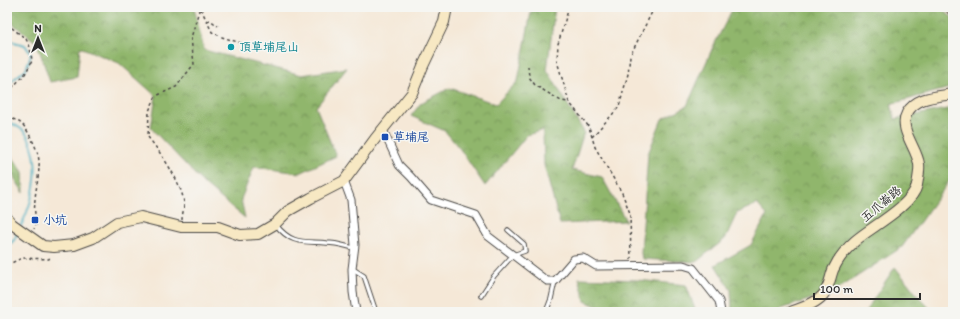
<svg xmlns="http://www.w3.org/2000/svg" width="960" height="319" font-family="Itim,'LXGW WenKai TC',sans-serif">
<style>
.forest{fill:url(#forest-crowns);stroke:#5e704c}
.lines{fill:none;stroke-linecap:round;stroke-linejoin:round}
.stream{stroke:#3eaabd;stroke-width:2}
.lane-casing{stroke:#494745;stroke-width:5.5}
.street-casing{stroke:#494745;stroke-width:9}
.secondary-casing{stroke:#494745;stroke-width:12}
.path{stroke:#494745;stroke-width:1.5;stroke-dasharray:3 3;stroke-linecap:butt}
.lane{stroke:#fff;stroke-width:3.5}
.street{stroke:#fff;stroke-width:7}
.secondary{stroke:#f7e8c3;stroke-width:10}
.culture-dot{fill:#0f9aa8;stroke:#f6f6f2;stroke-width:1.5}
.transit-dot{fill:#1a4fb4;stroke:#f6f6f2;stroke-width:1.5}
.labels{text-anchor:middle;stroke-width:3;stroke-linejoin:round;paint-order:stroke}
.culture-label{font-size:12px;fill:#0d838f;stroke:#f6f6f2;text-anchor:start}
.transit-label{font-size:12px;fill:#164399;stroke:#f6f6f2;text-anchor:start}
.street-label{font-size:12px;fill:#2b2b2b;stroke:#f6f6f2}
</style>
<defs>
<pattern id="forest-crowns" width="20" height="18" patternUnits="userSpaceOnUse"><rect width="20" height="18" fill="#90b66c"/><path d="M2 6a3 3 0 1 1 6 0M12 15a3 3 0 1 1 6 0" fill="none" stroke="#769459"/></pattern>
</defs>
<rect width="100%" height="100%" fill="#f6f6f2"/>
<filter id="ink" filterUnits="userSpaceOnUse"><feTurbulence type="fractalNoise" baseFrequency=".025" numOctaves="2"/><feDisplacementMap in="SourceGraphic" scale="8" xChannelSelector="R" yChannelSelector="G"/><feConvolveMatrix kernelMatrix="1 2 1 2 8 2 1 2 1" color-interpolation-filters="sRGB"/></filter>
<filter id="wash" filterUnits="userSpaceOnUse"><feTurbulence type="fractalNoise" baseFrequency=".012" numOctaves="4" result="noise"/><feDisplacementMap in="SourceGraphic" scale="16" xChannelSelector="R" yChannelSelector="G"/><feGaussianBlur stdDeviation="0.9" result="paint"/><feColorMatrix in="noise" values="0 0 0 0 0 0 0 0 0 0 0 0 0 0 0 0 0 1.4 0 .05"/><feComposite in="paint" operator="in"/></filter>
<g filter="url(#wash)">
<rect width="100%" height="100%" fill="#f5e8d7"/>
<g class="forest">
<polygon points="7,7 194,7 204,50 302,75 347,68 316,107 336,156 300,173 254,167 241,199 245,218 205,185 151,128 156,96 119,63 80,47 77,77 50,82 37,43 7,19"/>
<polygon points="532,7 555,7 547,70 584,132 572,170 602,177 626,221 560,224 544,165 543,130 527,135 485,186 460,149 445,131 411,116 421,103 450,88 496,104 518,81"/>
<polygon points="732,7 939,7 953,18 953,87 891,104 895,119 952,108 953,176 902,247 835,291 781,309 777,312 732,312 731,290 715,265 751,245 767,215 757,204 737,213 725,239 696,262 642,259 641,253 648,154 662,119 687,106 713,47 733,8"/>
<polygon points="7,149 23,172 24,193 7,167"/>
<polygon points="895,267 918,296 933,312 865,312"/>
<polygon points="579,278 637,280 686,285 696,312 610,312 585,301"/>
</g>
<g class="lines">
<g class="stream">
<polyline points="7,40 25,45 31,54 26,69 7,85"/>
<path d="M7 121C14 125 23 128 27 135 43 164 34 199 21 226"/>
<polyline points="7,247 14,240 18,232"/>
</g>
</g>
</g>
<g filter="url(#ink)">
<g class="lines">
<defs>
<g id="lane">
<path d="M276 225C292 245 303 241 327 243 336 243 345 246 354 248"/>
<polyline points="353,269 364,276 376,312"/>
<polyline points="481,296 494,276 513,255 525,251 524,244 508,230"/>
<polyline points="546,312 551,299 555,281"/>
</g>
<g id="street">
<polyline points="383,130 399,165 411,177 431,200 476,215 488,236 547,281 555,281 574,259 583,258 596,266 683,265 693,268 719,301 721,312"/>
<polyline points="344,181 351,200 355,245 352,269 353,292 356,312"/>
</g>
<g id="secondary">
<polyline points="950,7 953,11"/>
<polyline points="7,218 12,224 43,246 54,247 74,245 93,238 117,222 141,217 181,227 218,227 240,235 258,234 275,224 288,211 311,198 344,181 375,139 412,93 423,66 444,22 447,7"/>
<path d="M791 312C801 308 816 304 823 295 829 288 830 278 833 270 838 259 846 249 855 241 871 227 912 206 917 185 918 179 920 170 919 164 917 148 898 129 907 113 917 96 936 97 953 94"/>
</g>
</defs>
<use href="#lane" class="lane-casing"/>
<use href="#street" class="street-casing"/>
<use href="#secondary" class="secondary-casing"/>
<g class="path">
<polyline points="569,7 558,44 557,61 569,102 589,127 595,147 622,193 630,213 631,260"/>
<polyline points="201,9 212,32 222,37 250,46"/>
<polyline points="207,21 210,20 218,26"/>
<polyline points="7,24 26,39 30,47 32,61 25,74 7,93"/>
<polyline points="528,66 529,77 535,85 561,101 569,102"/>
<path d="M7 117C22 122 24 124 31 138 36 147 40 157 39 168 38 186 31 205 37 223L34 229"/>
<polyline points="592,137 619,107 628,74 630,56 652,12 652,7"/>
<path d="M182 220C182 215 184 209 184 204 183 184 160 152 148 137L149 111 156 96 176 87 194 64 191 38 200 7"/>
<polyline points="7,265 22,258 49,259 51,255"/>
</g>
<use href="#lane" class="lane"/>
<use href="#street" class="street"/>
<use href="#secondary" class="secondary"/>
</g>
</g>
<circle class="culture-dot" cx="231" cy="47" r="4"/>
<g class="transit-dot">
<rect x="381" y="133" width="8" height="8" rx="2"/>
<rect x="31" y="216" width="8" height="8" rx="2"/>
</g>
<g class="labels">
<g class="culture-label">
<text x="239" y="51">頂草埔尾山</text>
</g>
<g class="transit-label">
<text x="393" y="141">草埔尾</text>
<text x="43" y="224">小坑</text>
</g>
<g class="street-label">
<text transform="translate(881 204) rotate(-40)" y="4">五爪崙路</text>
</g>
</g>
<rect width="960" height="319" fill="none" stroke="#f6f6f2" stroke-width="24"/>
<g transform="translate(38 38)" stroke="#f6f6f2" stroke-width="3" paint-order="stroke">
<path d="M0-3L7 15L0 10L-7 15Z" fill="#2b2b2b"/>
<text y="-6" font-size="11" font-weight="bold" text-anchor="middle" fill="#2b2b2b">N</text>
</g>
<path d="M814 293v6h106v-6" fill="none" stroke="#2b2b2b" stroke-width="2"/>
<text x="820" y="293" font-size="12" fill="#2b2b2b" stroke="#f6f6f2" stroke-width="3" paint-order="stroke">100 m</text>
</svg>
